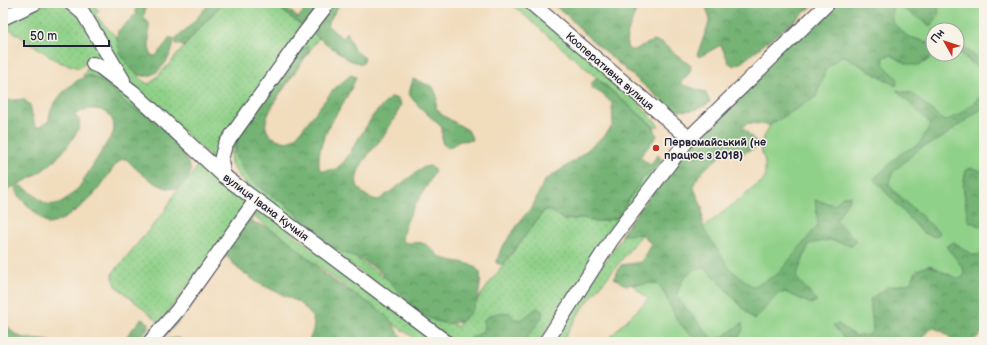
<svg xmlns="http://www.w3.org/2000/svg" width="987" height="345" font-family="'Balsamiq Sans',sans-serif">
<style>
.grass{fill:url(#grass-dots);stroke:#597a62}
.forest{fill:url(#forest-crowns);stroke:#4b6a58}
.garden{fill:#90d189;stroke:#597a62}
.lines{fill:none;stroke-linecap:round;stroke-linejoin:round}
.minor-casing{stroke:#413e4e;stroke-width:16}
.minor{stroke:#fff;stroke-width:14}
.poi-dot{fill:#c8321e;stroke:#f7f3e8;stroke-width:1.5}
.labels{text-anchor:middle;stroke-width:3;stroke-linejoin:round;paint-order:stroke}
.street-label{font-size:11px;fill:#22223b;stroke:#f7f3e8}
.poi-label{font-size:11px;font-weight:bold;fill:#22223b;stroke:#f7f3e8;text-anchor:start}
</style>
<defs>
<pattern id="grass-dots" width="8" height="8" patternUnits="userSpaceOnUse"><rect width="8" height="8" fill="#90d189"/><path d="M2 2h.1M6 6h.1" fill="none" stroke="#7cb377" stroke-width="1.8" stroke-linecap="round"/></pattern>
<pattern id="forest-crowns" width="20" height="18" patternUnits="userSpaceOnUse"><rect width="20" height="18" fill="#74b375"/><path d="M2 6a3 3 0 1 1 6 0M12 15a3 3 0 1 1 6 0" fill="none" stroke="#5f9161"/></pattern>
</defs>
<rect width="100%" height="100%" fill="#f7f3e8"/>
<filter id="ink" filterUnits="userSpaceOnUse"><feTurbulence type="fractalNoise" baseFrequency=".025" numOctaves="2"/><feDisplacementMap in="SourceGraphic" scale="8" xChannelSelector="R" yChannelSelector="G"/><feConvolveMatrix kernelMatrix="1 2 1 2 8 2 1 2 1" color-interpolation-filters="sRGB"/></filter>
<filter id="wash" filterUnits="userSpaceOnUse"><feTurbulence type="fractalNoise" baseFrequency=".012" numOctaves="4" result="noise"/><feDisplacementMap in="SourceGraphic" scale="16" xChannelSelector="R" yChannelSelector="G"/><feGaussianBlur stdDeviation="0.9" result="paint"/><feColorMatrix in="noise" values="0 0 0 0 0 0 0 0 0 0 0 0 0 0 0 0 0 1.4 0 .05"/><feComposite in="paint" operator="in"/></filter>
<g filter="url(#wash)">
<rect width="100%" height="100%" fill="#f1dcbc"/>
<g class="grass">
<polygon points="48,3 64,3 79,14 105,63 88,61 79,68 59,62 3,25 3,21"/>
<polygon points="77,3 92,3 99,11 95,15 117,38 120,48 132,69 144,82 149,84 153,81 170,63 222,3 273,3 304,27 217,163 137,90"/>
<polygon points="510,3 522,3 623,85 659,126 654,127"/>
<polygon points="836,3 856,3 726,131 581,310 562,342 552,342 578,300 645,204 699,137"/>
<polygon points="313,29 319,37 269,110 249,129 234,148 235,157 332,238 336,244 457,327 545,209 551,211 564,220 583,218 596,222 617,218 642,179 656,166 661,159 662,162 597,252 539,342 452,342 244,183 231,164 230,146"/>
<polygon points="92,68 100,72 243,198 245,206 244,212 145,342 140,342 158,321 116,286 112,274 164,212 184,178 188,180 198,166 93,76 83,76 87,69"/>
<polygon points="260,213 270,216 436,342 420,342 395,325 254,216 177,323 159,342 155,342 251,214"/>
</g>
<g class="forest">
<path d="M129 3 145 4V12L143 17 149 23V49L152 56H156L170 38H173C176 52 159 78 144 76 128 74 113 45 118 31L136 14V8Z"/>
<polygon points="210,3 222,3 184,46 176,44 175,39 192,24"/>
<polygon points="273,3 281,3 298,18 310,3 323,3 304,27"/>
<polygon points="333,3 340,3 327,25 342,38 347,32 354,50 365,58 362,64 349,60 316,36 313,29"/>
<path d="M551 3H636C638 18 620 36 629 50H634L653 41 662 43 691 66 690 72 680 84 705 92 710 102C700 111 681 114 668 106L586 35 568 16Z"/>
<polygon points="705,3 816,3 742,62 734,66 729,63 721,45 699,57 697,55 709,23 709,16"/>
<path d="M835 3H925L938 7 939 15 930 26 898 5 892 22 907 36 933 44V54L930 58 917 66H910L891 55 883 64 898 79 897 86 842 55 826 69 816 97 770 125 748 123 742 127 760 146 741 154 726 153C713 161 699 172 693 186L702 207 703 228 814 200 851 196 836 220 856 240 852 246 830 240 818 301 811 304 785 292 754 320 706 268 682 281 677 294 680 301 720 339 742 322 743 330 735 342H696L677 320 661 287 654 283 626 285 614 278 621 265 641 262 651 244 642 234 621 235 656 187 663 185 692 138 790 35 817 26Z"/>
<polygon points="957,41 984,64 984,74 957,50"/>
<path d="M307 46 309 51C301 66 261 113 266 128 269 138 278 140 287 142L296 137 334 89 351 75 356 77C345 108 316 133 319 168L323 171 336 169 344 162 374 114 391 97 398 99 401 104C397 115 391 124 385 134 376 147 345 175 361 191 367 197 371 199 379 200L424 167 430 166 435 170C425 194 406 212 402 239L406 243C411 243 417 242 422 243 432 246 435 256 445 259 459 263 471 261 480 272 482 291 475 320 453 323 420 328 395 280 371 265 358 256 341 254 327 244 314 235 305 221 293 211 272 192 254 191 240 163 237 157 235 152 236 146 238 128 253 114 263 100 276 82 289 58 307 46Z"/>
<path d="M89 76C106 80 113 92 126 103 133 110 142 111 150 117 169 130 182 149 191 170 179 210 142 175 126 159H122C112 167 107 178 99 188 89 201 63 224 47 224L18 196 15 189 19 186 23 187C31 191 36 197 43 202 56 211 73 194 80 186L113 133C117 119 106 108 92 109 86 109 80 112 74 115 82 120 81 125 76 133 64 154 49 168 27 180 19 185 11 187 3 194V101L24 99 30 105 35 126 39 127 49 121C48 104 73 78 89 76Z"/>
<polygon points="596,78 654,127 657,136 640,157 650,165 658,155 661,159 656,166 642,179 617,218 596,222 583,218 564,220 551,211 545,209 503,265 496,263 501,249 524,216 532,208 544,181 574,161 604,136 613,125 612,103 602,94 592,88 591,84"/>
<path d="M413 79 433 87 437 96 436 108 442 115 468 130 473 140 460 141 448 148 442 143V128C431 116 418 108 409 94Z"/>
<polygon points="895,90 912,93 944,121 958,115 984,94 984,107 939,140 920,148 893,190 940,233 935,237 922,232 874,179 900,154 919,144"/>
<polygon points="972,168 984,172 984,228 968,221 963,185 966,170"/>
<path d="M247 221C286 229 303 257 332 279 349 293 370 301 385 315 394 323 398 334 406 342H308C318 323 315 316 298 302L258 283 237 268 228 257 224 256 190 307 159 342Z"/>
<path d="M954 242 972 255H979L984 248V331L972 342H953C947 333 941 329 931 328L925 334 922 342H847L833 325 838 324 856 336 873 329 870 299 887 287 910 283C925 256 933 267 956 278L964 270 947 246Z"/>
<path d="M537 308 543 312 541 319 524 342H469L471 338 483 332 484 320C491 313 500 312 510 313L514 319 521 320Z"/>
<path d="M3 316C14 344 27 336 52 342H3Z"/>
<polygon points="141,319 149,323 148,327 138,342 122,342"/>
<polygon points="178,338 188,342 163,342 168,339"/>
</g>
<g class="garden">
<polygon points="943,3 984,3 984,36 980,41 984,47 984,64 957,41 957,30 933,30 933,44 907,36 892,22 892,7 898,5 930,26 939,15 938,7"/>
<path d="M957 50 984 74V94L958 115 944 121 912 93 896 90 931 124 919 144 900 154 874 179 922 232 935 237 940 233 893 190 889 184 890 178 894 171 920 148 939 140 984 107V172L972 168 966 170 963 185 968 221 984 228V248L979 255H972L954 242 947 246 964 270 963 278H956L930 265 917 270 910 283 887 287 870 299 873 329 869 335 856 336 838 324 833 325 847 342H735L743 330 742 323 720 339H713L680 301 677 294 682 281 692 270 706 268 754 320 778 294 785 292 811 304 817 301 796 277 809 244 830 240 852 246 856 240 836 221 851 196H844L834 205 815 200 818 225 778 274 753 287 730 269 703 228 765 179V162L760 146 770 125 816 97 826 69 842 55 896 86 898 79 883 64 884 57 891 55C907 64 919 73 933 54H957Z"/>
<polygon points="654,283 661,287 677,320 696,342 605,342 648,299 632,285"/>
</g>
</g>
<g filter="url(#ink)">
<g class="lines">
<defs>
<g id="minor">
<polyline points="71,3 83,13 123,80"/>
<polyline points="531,3 689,138"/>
<polyline points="3,18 35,3"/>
<polyline points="93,64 100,67 133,92 224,176 446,342"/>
<polyline points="224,176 221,160 225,145 304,34 328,3"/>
<polyline points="150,342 177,311 256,200"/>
<polyline points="546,342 612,239 689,138 828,3"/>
</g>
</defs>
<use href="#minor" class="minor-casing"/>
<use href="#minor" class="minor"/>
</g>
</g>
<circle class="poi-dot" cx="656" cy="148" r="4"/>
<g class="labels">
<g class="street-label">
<text transform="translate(610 71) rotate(41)" y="4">Кооперативна вулиця</text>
<text transform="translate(266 207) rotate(37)" y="4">вулиця Івана Кучмія</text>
</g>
<g class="poi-label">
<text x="664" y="146">Первомайський (не<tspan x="664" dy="13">працює з 2018)</tspan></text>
</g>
</g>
<rect width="987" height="345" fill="none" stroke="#f7f3e8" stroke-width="16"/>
<g transform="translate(945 42) rotate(309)"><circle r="19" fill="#f7f3e8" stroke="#a29fa3"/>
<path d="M0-3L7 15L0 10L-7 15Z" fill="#c8321e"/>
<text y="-6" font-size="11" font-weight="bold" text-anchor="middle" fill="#22223b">Пн</text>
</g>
<path d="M24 40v6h85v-6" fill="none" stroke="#22223b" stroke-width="2"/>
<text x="30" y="40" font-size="12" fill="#22223b" stroke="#f7f3e8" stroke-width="3" paint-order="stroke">50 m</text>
</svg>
